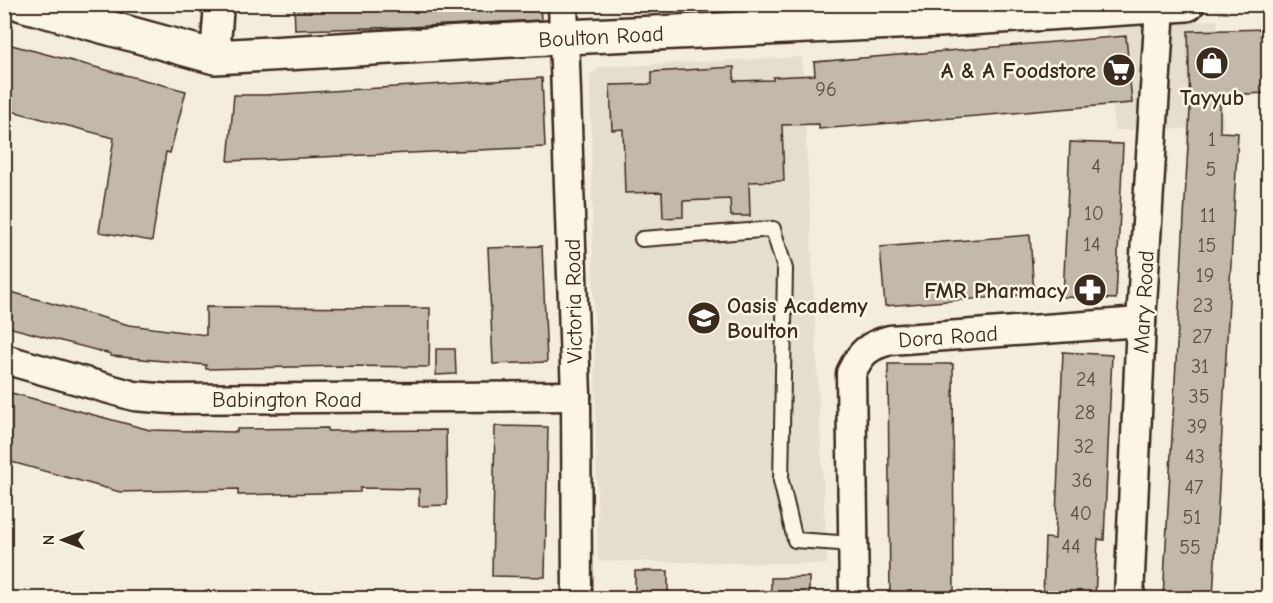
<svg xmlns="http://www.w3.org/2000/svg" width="1273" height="603" font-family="'Comic Neue',sans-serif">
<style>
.built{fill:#e5ddce}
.building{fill:#c3b9aa;stroke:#3b2a1e;stroke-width:1.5}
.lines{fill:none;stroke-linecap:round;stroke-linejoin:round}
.service-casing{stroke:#3b2a1e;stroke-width:18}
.minor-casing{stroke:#3b2a1e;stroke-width:33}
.primary-casing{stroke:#3b2a1e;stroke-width:38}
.service{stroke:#fcf5e5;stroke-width:14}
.minor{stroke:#fcf5e5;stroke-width:28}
.primary{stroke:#fcf5e5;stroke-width:33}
.labels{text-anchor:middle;stroke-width:5;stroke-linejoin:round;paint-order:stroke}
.number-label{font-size:20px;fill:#5d4e41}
.street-label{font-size:22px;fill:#3b2a1e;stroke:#fcf5e5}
.poi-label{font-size:22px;font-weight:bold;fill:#3b2a1e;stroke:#fcf5e5;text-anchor:end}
</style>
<rect width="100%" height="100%" fill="#f4eddd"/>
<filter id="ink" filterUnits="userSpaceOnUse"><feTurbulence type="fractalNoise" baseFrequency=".0167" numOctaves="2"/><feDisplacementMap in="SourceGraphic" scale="12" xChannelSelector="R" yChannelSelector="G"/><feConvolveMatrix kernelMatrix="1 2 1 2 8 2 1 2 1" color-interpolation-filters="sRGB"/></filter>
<g filter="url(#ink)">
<g class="built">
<polygon points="1217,20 1224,128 1114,130 1107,29"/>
<polygon points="802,57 827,564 598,561 590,75 600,67"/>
</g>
<g class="building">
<polygon points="294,4 540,4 541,20 409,27 295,30"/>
<polygon points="1269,29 1269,93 1220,95 1220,132 1238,133 1213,598 1163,598 1190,109 1188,31"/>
<polygon points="1126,36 1132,103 819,129 819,124 782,125 784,181 749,182 750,216 731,216 730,199 683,201 683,217 663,218 662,192 625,193 623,129 612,130 610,85 652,84 652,72 734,67 734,81 773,80 773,77 815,75 814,62"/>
<polygon points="4,43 186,91 170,153 166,152 152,241 99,232 114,138 4,109"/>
<polygon points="542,78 545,147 228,161 234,95 266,95"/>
<polygon points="1070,142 1123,144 1116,299 1063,297"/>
<polygon points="1030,235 1034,294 885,306 880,247"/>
<polygon points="542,246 547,362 493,364 488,248"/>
<polygon points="4,290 129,325 206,335 206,307 430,308 429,367 340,366 206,369 206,365 111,356 111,354 4,326"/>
<polygon points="436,349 455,349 456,374 436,375"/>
<polygon points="1063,352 1112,355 1104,540 1098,539 1095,598 1043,598 1045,538 1055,539"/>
<polygon points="888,364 953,364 954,598 890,598"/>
<polygon points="4,391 150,430 237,432 237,429 328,428 328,431 446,430 447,505 419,506 419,489 360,488 360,492 238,495 238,489 120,492 4,460"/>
<polygon points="495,426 548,427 545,577 492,576"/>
<rect x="635" y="571" width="33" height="27"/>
<polygon points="809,577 809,598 771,598 771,578"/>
</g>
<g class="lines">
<defs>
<polyline id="service" points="642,239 773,229 785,269 781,481 795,540 854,544"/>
<g id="minor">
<polyline points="563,4 576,396 577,598"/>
<polyline points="215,57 219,4"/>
<polyline points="4,359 134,396 170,399 576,396"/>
<path d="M854 598 851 373C861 352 868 346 890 340L1141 322"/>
<polyline points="1129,598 1141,322 1160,6"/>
</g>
<polyline id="primary" points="22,4 215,57 566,37 939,20 1187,4"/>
</defs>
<use href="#service" class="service-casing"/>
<use href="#minor" class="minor-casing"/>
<use href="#primary" class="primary-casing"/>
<use href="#service" class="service"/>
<use href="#minor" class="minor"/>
<use href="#primary" class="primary"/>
</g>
</g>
<defs>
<symbol id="shop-disc" viewBox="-11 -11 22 22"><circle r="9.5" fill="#3b2a1e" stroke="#fcf5e5"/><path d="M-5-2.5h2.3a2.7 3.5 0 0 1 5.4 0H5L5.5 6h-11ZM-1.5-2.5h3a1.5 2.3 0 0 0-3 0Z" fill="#fff"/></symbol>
<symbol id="supermarket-disc" viewBox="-11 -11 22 22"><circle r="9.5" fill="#3b2a1e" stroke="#fcf5e5"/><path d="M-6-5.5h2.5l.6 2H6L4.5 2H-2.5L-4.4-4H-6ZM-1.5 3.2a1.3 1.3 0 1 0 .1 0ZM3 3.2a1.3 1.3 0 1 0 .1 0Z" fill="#fff"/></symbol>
<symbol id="pharmacy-disc" viewBox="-11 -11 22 22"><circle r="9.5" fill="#3b2a1e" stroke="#fcf5e5"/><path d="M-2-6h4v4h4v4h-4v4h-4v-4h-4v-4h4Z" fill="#fff"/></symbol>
<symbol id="school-disc" viewBox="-11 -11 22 22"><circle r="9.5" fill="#3b2a1e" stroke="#fcf5e5"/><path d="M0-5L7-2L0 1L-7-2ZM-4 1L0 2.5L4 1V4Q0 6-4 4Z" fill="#fff"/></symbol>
</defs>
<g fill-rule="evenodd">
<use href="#shop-disc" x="1193" y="44" width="38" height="38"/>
<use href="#supermarket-disc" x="1100" y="51" width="38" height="38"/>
<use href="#pharmacy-disc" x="1071" y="271" width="38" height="38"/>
<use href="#school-disc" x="685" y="299" width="38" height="38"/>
</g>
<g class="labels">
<g class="number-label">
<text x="826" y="96">96</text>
<text x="1212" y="146">1</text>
<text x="1096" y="173">4</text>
<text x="1211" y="176">5</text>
<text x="1094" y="220">10</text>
<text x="1208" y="222">11</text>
<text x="1092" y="251">14</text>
<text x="1207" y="252">15</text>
<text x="1205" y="282">19</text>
<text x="1203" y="312">23</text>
<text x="1202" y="343">27</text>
<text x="1200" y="373">31</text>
<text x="1086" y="386">24</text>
<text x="1199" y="403">35</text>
<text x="1085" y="419">28</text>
<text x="1197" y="433">39</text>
<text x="1084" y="453">32</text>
<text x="1195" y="463">43</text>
<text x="1082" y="487">36</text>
<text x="1194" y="494">47</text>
<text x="1081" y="520">40</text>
<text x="1192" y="524">51</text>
<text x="1071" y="553">44</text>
<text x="1190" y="554">55</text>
</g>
<g class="street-label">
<text transform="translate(601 36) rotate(-3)" y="8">Boulton Road</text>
<text transform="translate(573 301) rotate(-91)" y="8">Victoria Road</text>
<text transform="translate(1143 302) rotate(-87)" y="8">Mary Road</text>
<text transform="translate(948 336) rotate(-4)" y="8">Dora Road</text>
<text x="287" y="407">Babington Road</text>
</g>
<g class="poi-label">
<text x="1096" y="78">A &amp; A Foodstore</text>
<text x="1212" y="105" text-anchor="middle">Tayyub</text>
<text x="1067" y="298">FMR Pharmacy</text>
<text x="727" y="313" text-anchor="start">Oasis Academy<tspan x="727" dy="25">Boulton</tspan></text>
</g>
</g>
<rect width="1273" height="603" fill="none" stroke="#fcf5e5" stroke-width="24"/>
<rect x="12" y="12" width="1249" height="579" fill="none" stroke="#3b2a1e" stroke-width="2" filter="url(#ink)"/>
<g transform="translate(63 540) rotate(270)" stroke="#fcf5e5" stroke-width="4.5" paint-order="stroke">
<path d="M0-4.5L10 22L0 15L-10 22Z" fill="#3b2a1e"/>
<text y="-9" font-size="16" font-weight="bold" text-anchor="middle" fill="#3b2a1e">N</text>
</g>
</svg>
